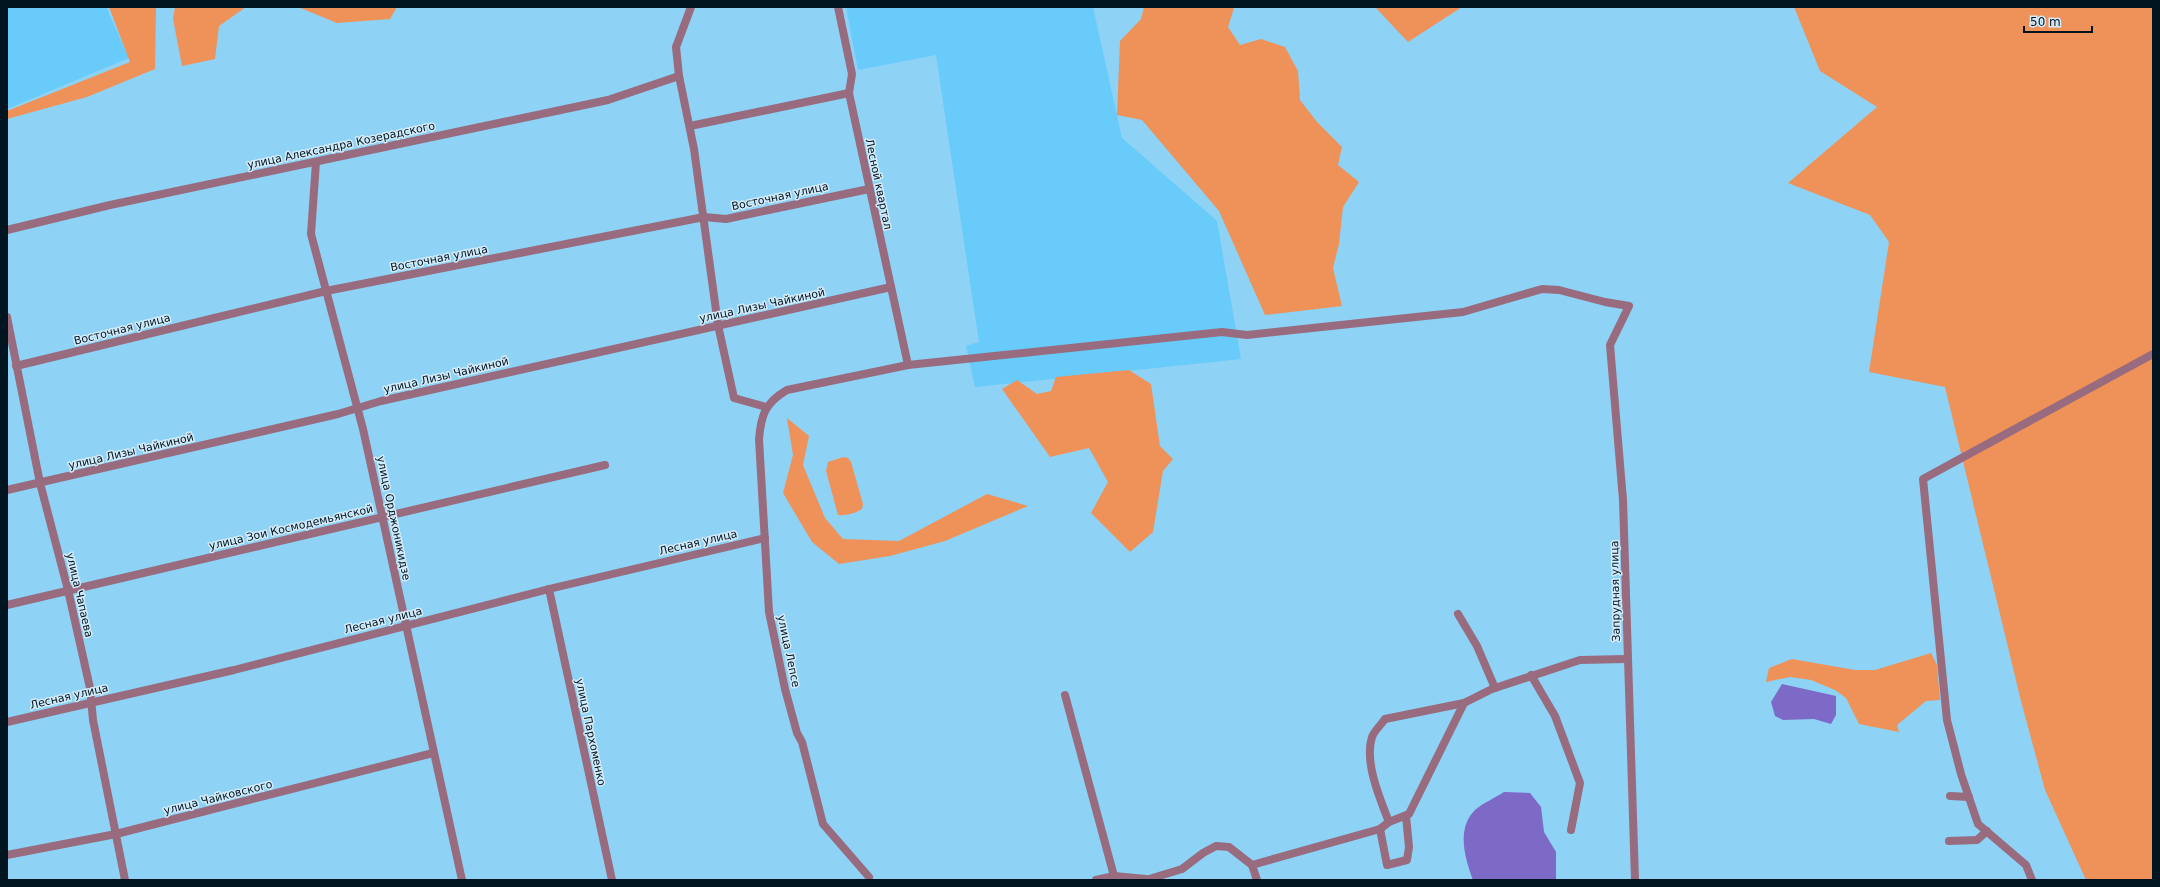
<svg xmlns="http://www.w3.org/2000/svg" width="2160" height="887" font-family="'DejaVu Sans',sans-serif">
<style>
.built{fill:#68cbfa}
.green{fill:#ef9259}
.water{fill:#7d69c6}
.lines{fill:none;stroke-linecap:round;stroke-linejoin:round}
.street{stroke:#986b7f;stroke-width:8}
.labels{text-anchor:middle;stroke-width:3;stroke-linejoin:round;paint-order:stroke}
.street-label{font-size:11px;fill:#001420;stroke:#d4ecfa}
</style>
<rect width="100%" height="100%" fill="#8ed2f5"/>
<g class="built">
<polygon points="7,7 106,7 129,58 7,109"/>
<polygon points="846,7 1093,7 1122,138 1217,221 1241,359 975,387 966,346 979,342 936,55 858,70"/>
</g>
<g class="green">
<polygon points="109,7 156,7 155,69 87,97 7,119 7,111 130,62"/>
<polygon points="175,7 246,7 219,26 215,59 182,66 173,19"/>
<polygon points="298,7 397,7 390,19 337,23"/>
<polygon points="1144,7 1231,7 1234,8 1228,27 1240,45 1261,39 1285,47 1298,71 1300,100 1317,122 1342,147 1338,165 1359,182 1343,207 1339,244 1333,268 1342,306 1265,315 1219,211 1142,120 1117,115 1120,41 1141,19"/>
<polygon points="1375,7 1462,7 1408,42"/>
<polygon points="1794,7 2153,7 2153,880 2086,880 2045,790 2021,701 1945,387 1869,372 1889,242 1870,215 1788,183 1877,107 1820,71"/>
<polygon points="1129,370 1151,384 1160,446 1173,459 1163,471 1153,532 1130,552 1091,513 1108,482 1089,448 1050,457 1002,389 1017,380 1037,394 1051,391 1056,377"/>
<polygon points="787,418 809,436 803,465 825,518 843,539 899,541 987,494 1028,506 945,541 890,556 839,564 812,542 783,493 793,455"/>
<path d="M843 457 848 458 851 462 863 504 862 509C856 513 845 516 838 515L826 471 828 462Z"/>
<polygon points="1931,653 1937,665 1940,700 1926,701 1897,725 1899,732 1859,724 1846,698 1835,690 1811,680 1790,677 1766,682 1769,668 1792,659 1855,670 1875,670"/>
</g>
<g class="water">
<polygon points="1782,684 1836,696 1836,715 1831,724 1814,719 1783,720 1775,716 1771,702"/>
<path d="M1504 792 1530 793 1541 807 1544 832 1556 852V880H1473C1465 858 1456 829 1475 810 1483 803 1495 798 1504 792Z"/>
</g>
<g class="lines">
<g class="street">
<polyline points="691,7 676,47 679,76 694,149 718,325 734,398 766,407"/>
<polyline points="838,7 852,74 849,93 908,365"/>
<polyline points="690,126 849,93"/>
<polyline points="316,162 311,234 363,429 462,880"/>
<polyline points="7,230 110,205 608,100 679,76"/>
<polyline points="7,317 40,483 68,590 90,688 93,720 125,880"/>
<polyline points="16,366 326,291 704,217 726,219 869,189"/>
<polyline points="7,490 338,414 381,401 891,287"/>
<polyline points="549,589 612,880"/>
<polyline points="7,605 605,465"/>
<polyline points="1458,614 1477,646 1495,688"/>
<polyline points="1531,675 1555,716 1580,783 1571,830"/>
<polyline points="1065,695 1114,876"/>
<polyline points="7,722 234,670 549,589 765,538"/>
<polyline points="1950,796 1969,797"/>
<path d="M1389 822C1380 799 1364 762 1372 737 1374 731 1381 725 1385 719L1464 703"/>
<polyline points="1380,829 1387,865 1407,860 1409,847 1406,816"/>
<polyline points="1949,841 1977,840 1987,831"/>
<polyline points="7,855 116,834 433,753"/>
<polyline points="1252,865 1257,880"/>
<path d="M869 877 823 824 802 742 797 733 785 689 769 612 759 439C761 415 765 403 787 390L908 365 1222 332 1247 335 1463 312 1542 289 1559 290 1605 302 1629 306 1610 345 1623 500 1635 880"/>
<polyline points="1096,880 1114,876 1146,879"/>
<polyline points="1146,880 1182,869 1203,853 1216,846 1229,847 1252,865 1380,829 1389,822 1409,814 1464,703 1492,689 1580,660 1626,659"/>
<polyline points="2032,880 2026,865 1978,824 1961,774 1947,720 1923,479 2153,354"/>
</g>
</g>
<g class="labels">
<g class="street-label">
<text transform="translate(341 145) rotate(-12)" y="4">улица Александра Козерадского</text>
<text transform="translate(879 184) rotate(78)" y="4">Лесной квартал</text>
<text transform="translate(780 196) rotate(-12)" y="4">Восточная улица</text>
<text transform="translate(439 258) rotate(-11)" y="4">Восточная улица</text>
<text transform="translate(762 305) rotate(-12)" y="4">улица Лизы Чайкиной</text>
<text transform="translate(122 329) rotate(-14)" y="4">Восточная улица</text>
<text transform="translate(446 375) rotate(-13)" y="4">улица Лизы Чайкиной</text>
<text transform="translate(131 451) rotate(-13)" y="4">улица Лизы Чайкиной</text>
<text transform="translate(394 518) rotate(78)" y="4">улица Орджоникидзе</text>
<text transform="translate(291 527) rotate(-13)" y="4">улица Зои Космодемьянской</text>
<text transform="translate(698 542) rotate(-13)" y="4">Лесная улица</text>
<text transform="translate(1615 591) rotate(-91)" y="4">Запрудная улица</text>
<text transform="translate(80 595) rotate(77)" y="4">улица Чапаева</text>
<text transform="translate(383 620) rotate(-14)" y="4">Лесная улица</text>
<text transform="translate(789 651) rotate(78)" y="4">улица Лепсе</text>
<text transform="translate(69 696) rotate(-13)" y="4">Лесная улица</text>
<text transform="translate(591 732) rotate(78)" y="4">улица Пархоменко</text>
<text transform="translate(218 797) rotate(-14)" y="4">улица Чайковского</text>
</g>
</g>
<rect width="2160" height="887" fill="none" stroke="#001420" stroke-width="16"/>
<path d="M2024 26v6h68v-6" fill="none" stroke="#001420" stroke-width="2"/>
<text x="2030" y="26" font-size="12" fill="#001420" stroke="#d4ecfa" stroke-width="3" paint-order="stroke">50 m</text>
</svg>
